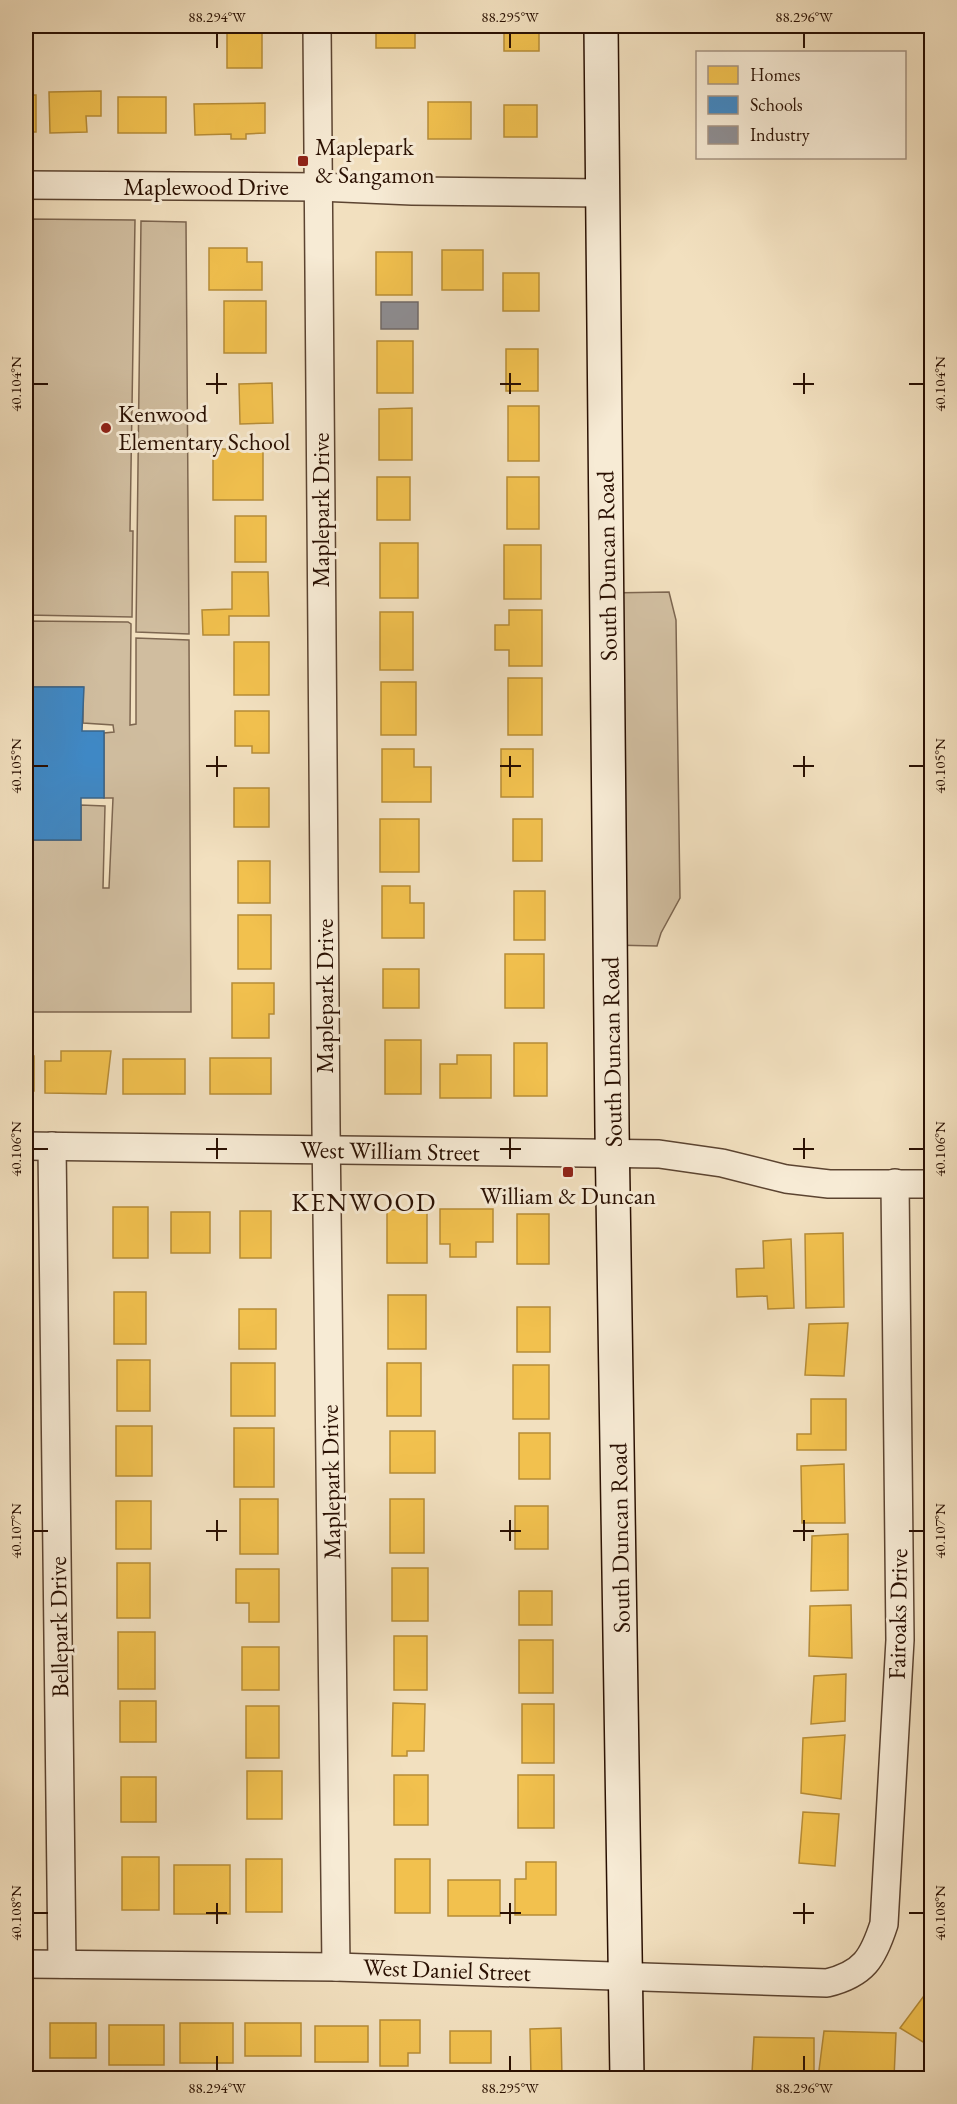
<svg xmlns="http://www.w3.org/2000/svg" width="957" height="2104" font-family="'EB Garamond',serif">
<style>
.green{fill:#d0bd9f;stroke:#7d6650;stroke-width:1.5}
.homes{fill:#f2c14e;stroke:#b68c37;stroke-width:1.5}
.schools{fill:#3f88c5;stroke:#39648a;stroke-width:1.5}
.industry{fill:#8d8d92;stroke:#6f6867;stroke-width:1.5}
.lines{fill:none;stroke-linecap:round;stroke-linejoin:round}
.street-casing{stroke:#5c4431;stroke-width:30}
.secondary-casing{stroke:#2a1002;stroke-width:36}
.street{stroke:#f7ebd5;stroke-width:27}
.secondary{stroke:#f7ebd5;stroke-width:33}
.ticks{fill:none;stroke:#2a1002;stroke-width:2}
.poi-dot{fill:#8f2418;stroke:#f7ebd5;stroke-width:2}
.labels{text-anchor:middle;stroke-width:6;stroke-linejoin:round;paint-order:stroke}
.poi-label{font-size:24px;fill:#2a1002;stroke:#f7ebd5;text-anchor:start}
.street-label{font-size:24px;fill:#2a1002;stroke:#f7ebd5}
.neighbourhood-label{font-size:26px;letter-spacing:1.5px;fill:#2a1002;stroke:#f7ebd5}
.neatline{fill:none;stroke:#2a1002;stroke-width:2}
.ticks-label{font-size:15px;text-anchor:middle;fill:#2a1002}
</style>
<rect width="100%" height="100%" fill="#f2e0bf"/>
<filter id="stains"><feTurbulence type="fractalNoise" baseFrequency=".00333" numOctaves="4"/><feColorMatrix values="0 0 0 0 .2 0 0 0 0 .09 0 0 0 0 .02 0 0 0 .5 -.17"/></filter>
<radialGradient id="worn" r=".72"><stop offset=".6" stop-color="#630" stop-opacity="0"/><stop offset="1" stop-color="#630" stop-opacity=".3"/></radialGradient>
<g class="green">
<polygon points="26,219 135,220 130,531 133,531 132,617 26,615"/>
<polygon points="141,221 186,222 189,634 136,632"/>
<polygon points="669,592 676,620 680,898 661,933 657,946 611,945 607,593"/>
<polygon points="26,621 128,622 131,624 130,725 136,724 136,638 189,640 191,1012 26,1012 26,840 81,840 81,805 105,806 103,888 109,888 113,798 104,798 104,733 114,732 113,725 83,723 83,687 26,687"/>
</g>
<g class="homes">
<rect x="376" y="26" width="39" height="22"/>
<rect x="504" y="26" width="35" height="25"/>
<rect x="227" y="27" width="35" height="41"/>
<polygon points="101,91 101,116 86,116 87,132 50,133 49,92"/>
<rect x="26" y="95" width="10" height="37"/>
<rect x="118" y="97" width="48" height="36"/>
<rect x="428" y="102" width="43" height="37"/>
<polygon points="265,103 265,133 246,134 246,139 231,139 231,134 195,135 194,104"/>
<rect x="504" y="105" width="33" height="32"/>
<polygon points="209,248 247,248 247,262 262,262 262,290 209,290"/>
<rect x="442" y="250" width="41" height="40"/>
<rect x="376" y="252" width="36" height="43"/>
<rect x="503" y="273" width="36" height="38"/>
<rect x="224" y="301" width="42" height="52"/>
<rect x="377" y="341" width="36" height="52"/>
<rect x="506" y="349" width="32" height="42"/>
<polygon points="272,383 273,423 240,424 239,384"/>
<rect x="508" y="406" width="31" height="55"/>
<polygon points="412,408 412,460 379,460 379,409"/>
<rect x="213" y="449" width="50" height="51"/>
<rect x="377" y="477" width="33" height="43"/>
<rect x="507" y="477" width="32" height="52"/>
<rect x="235" y="516" width="31" height="46"/>
<rect x="380" y="543" width="38" height="55"/>
<rect x="504" y="545" width="37" height="54"/>
<polygon points="232,572 268,572 269,616 229,616 229,635 203,635 202,610 232,609"/>
<polygon points="509,610 542,610 542,666 509,666 509,650 495,650 495,625 509,625"/>
<rect x="380" y="612" width="33" height="58"/>
<rect x="234" y="642" width="35" height="53"/>
<rect x="508" y="678" width="34" height="57"/>
<rect x="381" y="682" width="35" height="53"/>
<polygon points="235,711 269,711 269,753 252,753 252,746 235,746"/>
<polygon points="382,749 414,749 414,767 431,767 431,802 382,802"/>
<rect x="501" y="749" width="32" height="48"/>
<rect x="234" y="788" width="35" height="39"/>
<rect x="380" y="819" width="39" height="53"/>
<rect x="513" y="819" width="29" height="42"/>
<rect x="238" y="861" width="32" height="42"/>
<polygon points="382,886 410,886 410,903 424,903 424,938 382,938"/>
<rect x="514" y="891" width="31" height="49"/>
<rect x="238" y="915" width="33" height="54"/>
<rect x="505" y="954" width="39" height="54"/>
<rect x="383" y="969" width="36" height="39"/>
<polygon points="232,983 274,983 274,1014 269,1014 269,1038 232,1038"/>
<rect x="385" y="1040" width="36" height="54"/>
<rect x="514" y="1043" width="33" height="53"/>
<polygon points="61,1051 111,1051 106,1094 45,1093 45,1061 61,1061"/>
<polygon points="457,1055 491,1055 491,1098 440,1098 440,1064 457,1064"/>
<rect x="26" y="1056" width="8" height="35"/>
<rect x="210" y="1058" width="61" height="36"/>
<rect x="123" y="1059" width="62" height="35"/>
<rect x="113" y="1207" width="35" height="51"/>
<polygon points="440,1209 493,1209 493,1242 476,1242 476,1257 450,1257 450,1244 440,1244"/>
<rect x="387" y="1210" width="40" height="53"/>
<rect x="240" y="1211" width="31" height="47"/>
<rect x="171" y="1212" width="39" height="41"/>
<rect x="517" y="1214" width="32" height="50"/>
<polygon points="843,1233 844,1307 806,1308 805,1234"/>
<polygon points="791,1239 794,1308 768,1309 767,1296 737,1297 736,1269 764,1268 763,1241"/>
<rect x="114" y="1292" width="32" height="52"/>
<rect x="388" y="1295" width="38" height="54"/>
<rect x="517" y="1307" width="33" height="45"/>
<rect x="239" y="1309" width="37" height="40"/>
<polygon points="848,1323 844,1376 805,1375 809,1324"/>
<rect x="117" y="1360" width="33" height="51"/>
<rect x="231" y="1363" width="44" height="53"/>
<rect x="387" y="1363" width="34" height="53"/>
<rect x="513" y="1365" width="36" height="54"/>
<polygon points="811,1399 846,1399 846,1450 797,1450 797,1434 811,1434"/>
<rect x="116" y="1426" width="36" height="50"/>
<rect x="234" y="1428" width="40" height="59"/>
<rect x="390" y="1431" width="45" height="42"/>
<rect x="519" y="1433" width="31" height="46"/>
<polygon points="844,1464 845,1523 802,1523 801,1466"/>
<rect x="240" y="1499" width="38" height="55"/>
<rect x="390" y="1499" width="34" height="54"/>
<rect x="116" y="1501" width="35" height="48"/>
<rect x="515" y="1506" width="33" height="43"/>
<polygon points="848,1534 848,1590 811,1591 812,1536"/>
<rect x="117" y="1563" width="33" height="55"/>
<rect x="392" y="1568" width="36" height="53"/>
<polygon points="236,1569 279,1569 279,1622 249,1622 249,1603 236,1603"/>
<rect x="519" y="1591" width="33" height="34"/>
<polygon points="851,1605 852,1658 809,1656 810,1606"/>
<rect x="118" y="1632" width="37" height="57"/>
<rect x="394" y="1636" width="33" height="54"/>
<rect x="519" y="1640" width="34" height="53"/>
<rect x="242" y="1647" width="37" height="43"/>
<polygon points="846,1674 845,1721 811,1724 814,1676"/>
<rect x="120" y="1701" width="36" height="41"/>
<polygon points="393,1703 425,1704 424,1751 407,1751 407,1756 392,1756"/>
<rect x="522" y="1704" width="32" height="59"/>
<rect x="246" y="1706" width="33" height="52"/>
<polygon points="845,1735 841,1799 801,1793 803,1738"/>
<rect x="247" y="1771" width="35" height="48"/>
<rect x="394" y="1775" width="34" height="50"/>
<rect x="518" y="1775" width="36" height="53"/>
<rect x="121" y="1777" width="35" height="45"/>
<polygon points="803,1812 839,1814 835,1866 799,1863"/>
<rect x="122" y="1857" width="37" height="53"/>
<rect x="246" y="1859" width="36" height="53"/>
<rect x="395" y="1859" width="35" height="54"/>
<polygon points="526,1862 556,1862 556,1915 515,1915 515,1879 526,1879"/>
<rect x="174" y="1865" width="56" height="49"/>
<rect x="448" y="1880" width="52" height="36"/>
<polygon points="932,1985 932,2039 928,2045 900,2028"/>
<polygon points="380,2020 420,2020 420,2053 408,2053 408,2066 380,2066"/>
<rect x="50" y="2023" width="46" height="35"/>
<rect x="180" y="2023" width="53" height="40"/>
<rect x="245" y="2023" width="56" height="33"/>
<rect x="109" y="2025" width="55" height="40"/>
<rect x="315" y="2026" width="53" height="36"/>
<polygon points="561,2028 562,2078 531,2078 530,2029"/>
<rect x="450" y="2031" width="41" height="32"/>
<polygon points="824,2031 896,2033 894,2078 818,2078"/>
<rect x="26" y="2032" width="6" height="31"/>
<polygon points="754,2037 814,2038 814,2075 752,2073"/>
</g>
<polygon class="schools" points="26,687 84,687 82,731 104,731 104,798 81,798 81,840 26,840"/>
<rect class="industry" x="381" y="302" width="37" height="27"/>
<g class="lines">
<defs>
<g id="street">
<polyline points="317,26 326,1127 336,1967"/>
<polyline points="26,185 319,187 412,191 603,193"/>
<polyline points="26,1146 659,1154 722,1163 786,1179 829,1184 932,1184"/>
<polyline points="52,1146 62,1964"/>
<path d="M26 1964 336 1967 827 1983C864 1974 873 1958 884 1924L900 1640 895 1183"/>
</g>
<polyline id="secondary" points="601,26 612,1129 627,2078"/>
</defs>
<use href="#street" class="street-casing"/>
<use href="#secondary" class="secondary-casing"/>
<use href="#street" class="street"/>
<use href="#secondary" class="secondary"/>
</g>
<path class="ticks" d="M217 33V48M510 33V48M804 33V48M217 373V394M510 373V394M804 373V394M33 384H48M206 384H227M500 384H521M793 384H814M909 384H924M217 756V777M510 756V777M804 756V777M33 766H48M206 766H227M500 766H521M793 766H814M909 766H924M217 1138V1159M510 1138V1159M804 1138V1159M33 1149H48M206 1149H227M500 1149H521M793 1149H814M909 1149H924M217 1520V1541M510 1520V1541M804 1520V1541M33 1531H48M206 1531H227M500 1531H521M793 1531H814M909 1531H924M217 1903V1924M510 1903V1924M804 1903V1924M33 1913H48M206 1913H227M500 1913H521M793 1913H814M909 1913H924M217 2056V2071M510 2056V2071M804 2056V2071"/>
<g class="poi-dot">
<rect x="297" y="155" width="12" height="12" rx="3"/>
<circle cx="106" cy="428" r="6"/>
<rect x="562" y="1166" width="12" height="12" rx="3"/>
</g>
<g class="labels">
<g class="poi-label">
<text x="315" y="155">Maplepark<tspan x="315" dy="28">&amp; Sangamon</tspan></text>
<text x="118" y="422">Kenwood<tspan x="118" dy="28">Elementary School</tspan></text>
<text x="568" y="1204" text-anchor="middle">William &amp; Duncan</text>
</g>
<g class="street-label">
<text x="206" y="195">Maplewood Drive</text>
<text transform="translate(321 510) rotate(-90)" y="8">Maplepark Drive</text>
<text transform="translate(607 566) rotate(-91)" y="8">South Duncan Road</text>
<text transform="translate(325 996) rotate(-90)" y="8">Maplepark Drive</text>
<text transform="translate(612 1052) rotate(-91)" y="8">South Duncan Road</text>
<text transform="translate(390 1151) rotate(1)" y="8">West William Street</text>
<text transform="translate(331 1482) rotate(-91)" y="8">Maplepark Drive</text>
<text transform="translate(620 1538) rotate(-91)" y="8">South Duncan Road</text>
<text transform="translate(898 1614) rotate(-89)" y="8">Fairoaks Drive</text>
<text transform="translate(59 1627) rotate(-91)" y="8">Bellepark Drive</text>
<text transform="translate(447 1970) rotate(2)" y="8">West Daniel Street</text>
</g>
<g class="neighbourhood-label">
<text x="364" y="1211">KENWOOD</text>
</g>
</g>
<rect width="957" height="2104" fill="none" stroke="#f2e0bf" stroke-width="66"/>
<rect x="696" y="51" width="210" height="108" fill="#f7ebd5" stroke="#a59381" stroke-width="1.5"/>
<rect x="708" y="66" width="30" height="18" fill="#f2c14e" stroke="#a59381" stroke-width="1.5"/>
<text x="750" y="81" font-size="18" fill="#2a1002">Homes</text>
<rect x="708" y="96" width="30" height="18" fill="#3f88c5" stroke="#a59381" stroke-width="1.5"/>
<text x="750" y="111" font-size="18" fill="#2a1002">Schools</text>
<rect x="708" y="126" width="30" height="18" fill="#8d8d92" stroke="#a59381" stroke-width="1.5"/>
<text x="750" y="141" font-size="18" fill="#2a1002">Industry</text>
<rect x="33" y="33" width="891" height="2038" class="neatline"/>
<g class="ticks-label">
<text x="217" y="22">88.294°W</text>
<text x="510" y="22">88.295°W</text>
<text x="804" y="22">88.296°W</text>
<text transform="translate(940 384) rotate(-90)" y="5">40.104°N</text>
<text transform="translate(16 384) rotate(-90)" y="5">40.104°N</text>
<text transform="translate(940 766) rotate(-90)" y="5">40.105°N</text>
<text transform="translate(16 766) rotate(-90)" y="5">40.105°N</text>
<text transform="translate(16 1149) rotate(-90)" y="5">40.106°N</text>
<text transform="translate(940 1149) rotate(-90)" y="5">40.106°N</text>
<text transform="translate(940 1531) rotate(-90)" y="5">40.107°N</text>
<text transform="translate(16 1531) rotate(-90)" y="5">40.107°N</text>
<text transform="translate(940 1913) rotate(-90)" y="5">40.108°N</text>
<text transform="translate(16 1913) rotate(-90)" y="5">40.108°N</text>
<text x="217" y="2093">88.294°W</text>
<text x="510" y="2093">88.295°W</text>
<text x="804" y="2093">88.296°W</text>
</g>
<rect width="100%" height="100%" filter="url(#stains)"/>
<rect width="100%" height="100%" fill="url(#worn)"/>
</svg>
